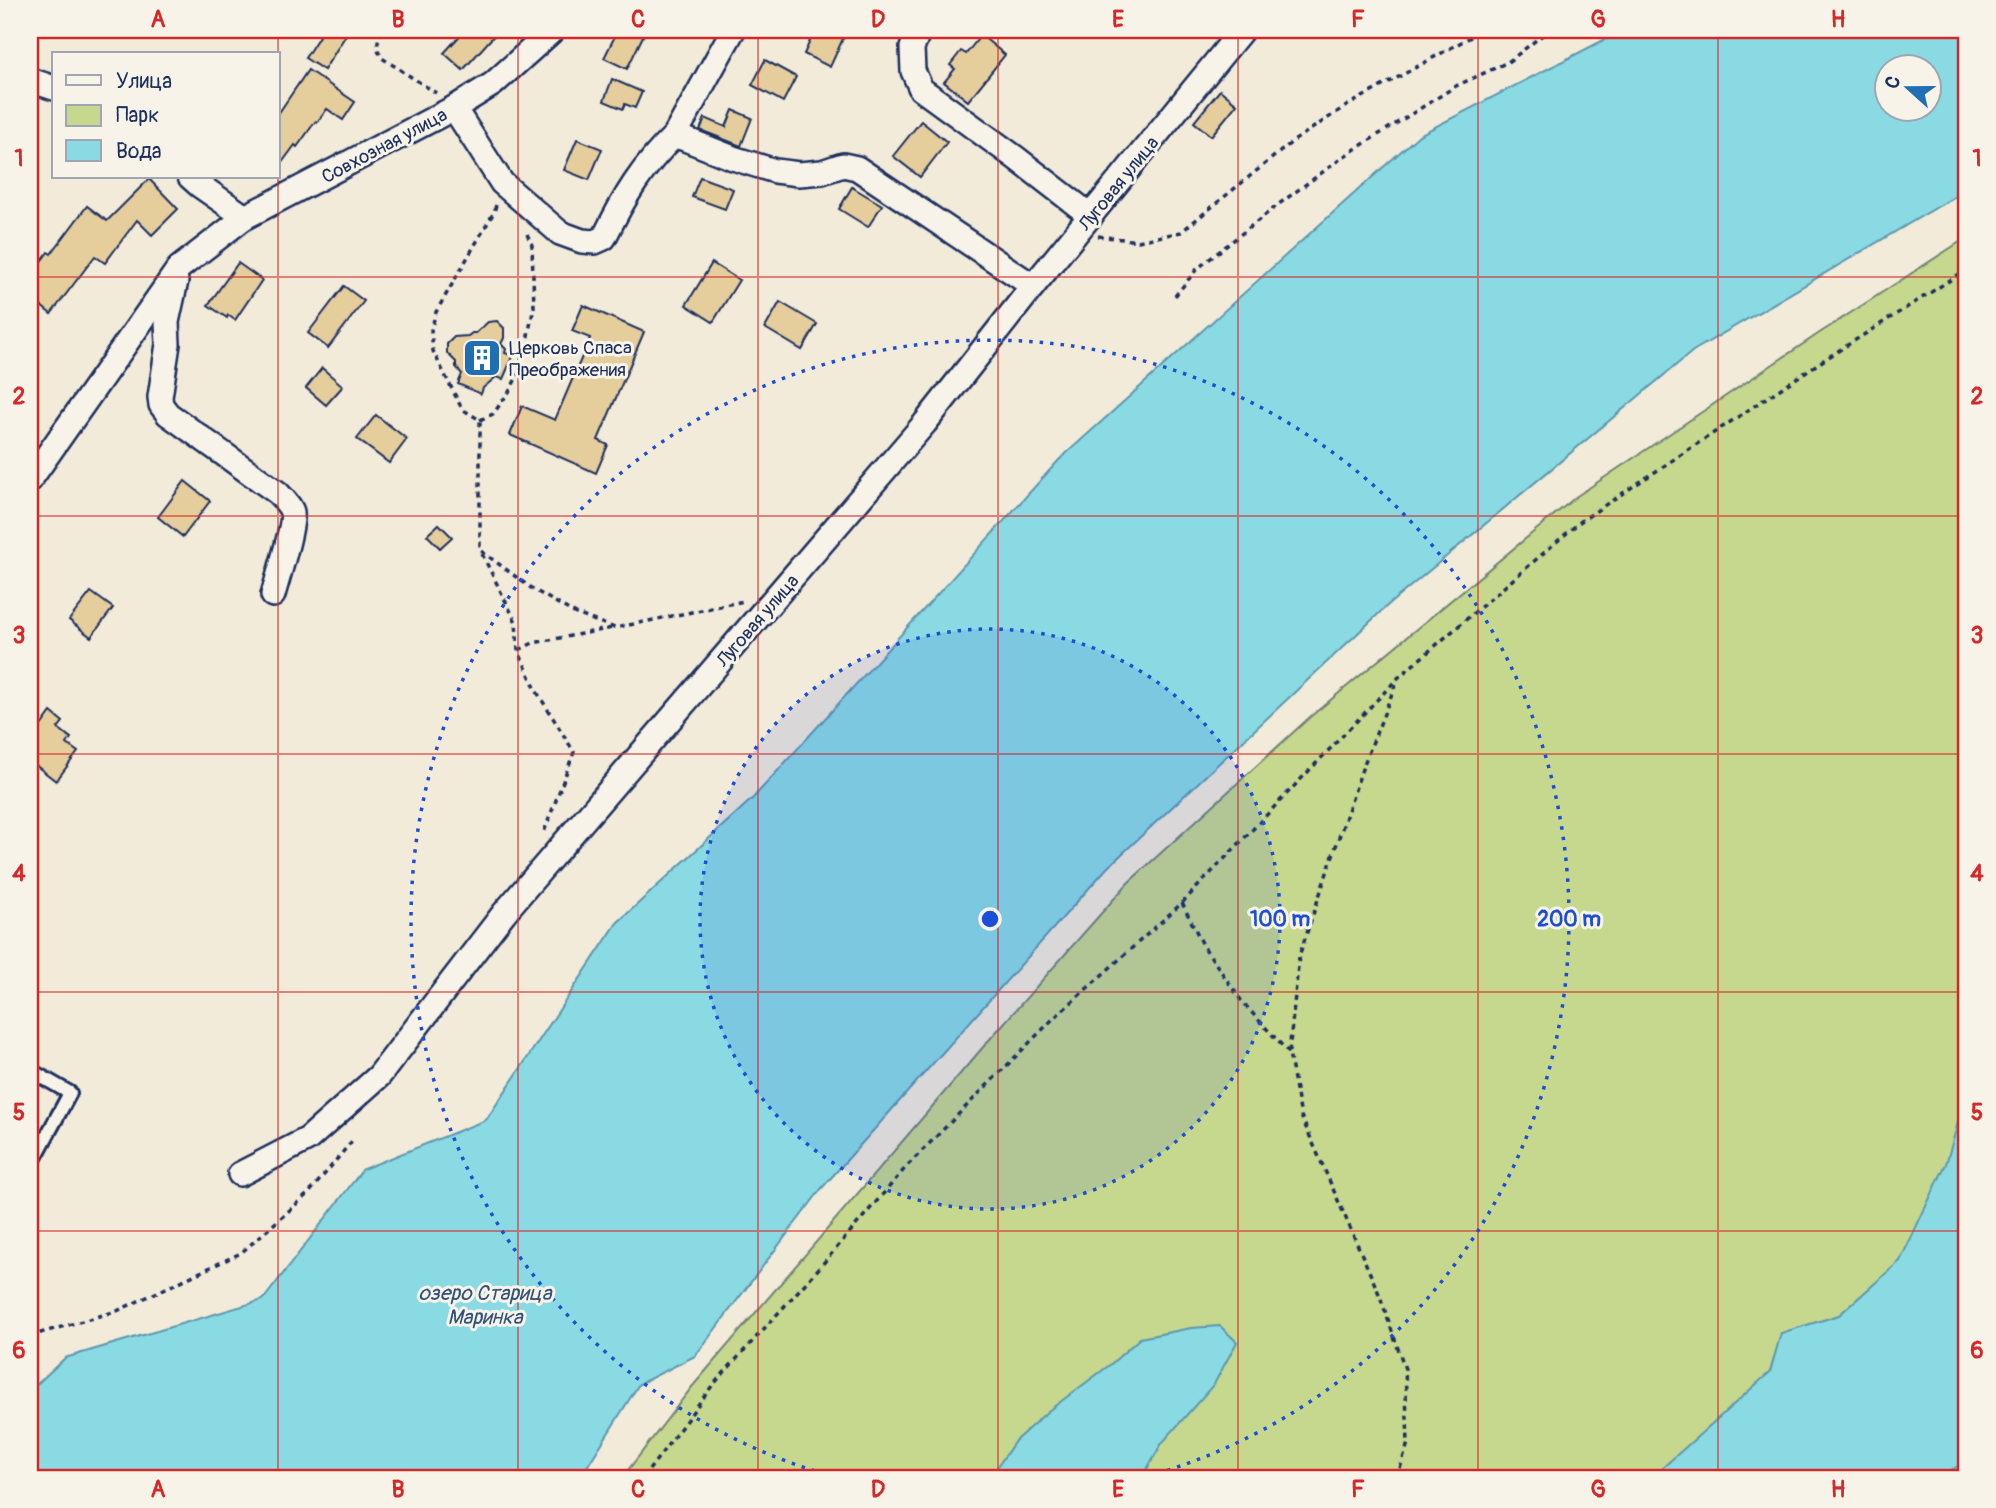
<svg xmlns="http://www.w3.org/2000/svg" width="1996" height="1508" font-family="Pangolin,sans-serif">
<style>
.green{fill:#c6d88d;stroke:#708476;stroke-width:2}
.water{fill:#89dae3;stroke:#5d96ae;stroke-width:2;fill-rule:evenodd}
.building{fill:#e5cd9c;stroke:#1b2f5e;stroke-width:2}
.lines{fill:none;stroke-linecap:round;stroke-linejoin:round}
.lane-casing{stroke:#1b2f5e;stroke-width:18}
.street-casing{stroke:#1b2f5e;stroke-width:28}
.path{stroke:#1b2f5e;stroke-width:3.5;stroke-dasharray:5 5;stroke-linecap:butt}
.lane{stroke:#f7f3e8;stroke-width:12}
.street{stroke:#f7f3e8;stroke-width:23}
.grid{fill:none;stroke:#d62828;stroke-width:2;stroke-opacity:0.55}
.ring{fill:none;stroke:#1d4ed8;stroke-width:3.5;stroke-dasharray:3.5 7}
.labels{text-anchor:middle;stroke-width:6;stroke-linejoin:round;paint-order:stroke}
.street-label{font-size:19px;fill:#1b2f5e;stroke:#f7f3e8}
.poi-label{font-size:19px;fill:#1b2f5e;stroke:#f7f3e8;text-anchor:start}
.water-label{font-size:21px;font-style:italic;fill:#315179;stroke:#f7f3e8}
.centre{fill:#1d4ed8;stroke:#f7f3e8;stroke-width:3.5}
.ring-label{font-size:21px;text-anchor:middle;font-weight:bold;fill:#1d4ed8;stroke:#f7f3e8;stroke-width:6;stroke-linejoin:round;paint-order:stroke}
.neatline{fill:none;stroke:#d62828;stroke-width:2.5}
.grid-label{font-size:23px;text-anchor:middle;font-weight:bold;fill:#d62828}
</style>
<rect width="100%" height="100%" fill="#f3ebd9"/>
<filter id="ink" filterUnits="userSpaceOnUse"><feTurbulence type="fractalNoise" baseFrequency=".0143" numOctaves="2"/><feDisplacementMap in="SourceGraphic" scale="14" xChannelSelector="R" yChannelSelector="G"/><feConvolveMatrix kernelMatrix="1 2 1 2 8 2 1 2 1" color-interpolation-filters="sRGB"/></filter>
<g filter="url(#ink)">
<polygon class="green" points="1966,238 1966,1478 622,1478 692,1387 990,1039 1128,883 1310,717 1577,496 1818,334"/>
<g class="water">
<path d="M1623 30H1966V190L1693 351 1388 605 1107 868 822 1188 695 1356 639 1384 580 1478H30V1393L36 1385 65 1358 263 1300 363 1169 486 1120 617 923 753 798 1059 460 1419 135ZM1888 66H1930V108H1888Z"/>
<polygon points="1966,1095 1966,1461 1939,1478 1651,1478 1770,1372 1781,1333 1839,1315 1900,1261 1946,1164"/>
<polygon points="1220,1326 1237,1342 1214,1384 1162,1443 1142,1478 990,1478 1015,1441 1048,1411 1111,1364 1140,1338 1191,1328"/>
</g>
<g class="building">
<polygon points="323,30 349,30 324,70 305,58"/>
<polygon points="465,30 499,30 463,70 444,53"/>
<polygon points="618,30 646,30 627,69 604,58"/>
<polygon points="815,30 847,30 830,67 804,54"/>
<polygon points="981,35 1005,55 968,101 944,82 955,69 950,65 961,51 966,54"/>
<polygon points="765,60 796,77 783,102 752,85"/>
<polygon points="308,70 355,102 343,120 327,109 317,123 315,122 297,147 295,145 278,168 278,114"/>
<polygon points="612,79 642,92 635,108 625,104 623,109 604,101"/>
<polygon points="1220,90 1237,104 1211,136 1194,122"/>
<polygon points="733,110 752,118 741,146 700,130 705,118 726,127"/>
<polygon points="921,121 947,142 920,177 893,156"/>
<polygon points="577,139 602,149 589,180 564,170"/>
<polygon points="700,177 733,189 725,209 692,197"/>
<polygon points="149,179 178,209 152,235 137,220 105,263 95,256 51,314 30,297 30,276 48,252 51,254 87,206 107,221"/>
<polygon points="852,187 882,205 868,227 839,209"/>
<polygon points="238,263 262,280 235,320 228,315 227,318 208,305"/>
<polygon points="712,263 739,280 713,322 686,305"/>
<polygon points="344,286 364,301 328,348 308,333"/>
<polygon points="780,302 817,324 802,350 765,328"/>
<polygon points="583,305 644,332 598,440 608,445 596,473 510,435 522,406 555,420 590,338 572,331"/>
<polygon points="497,321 504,328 504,338 501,344 506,349 505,353 513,356 503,379 496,377 483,388 481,394 458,384 462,374 456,367 456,362 447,353 447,344 454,337 468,336 472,333 476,333 488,322"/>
<polygon points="322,368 343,386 326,405 306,388"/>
<polygon points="376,415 407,439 389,463 357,439"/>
<polygon points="185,481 210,501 183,537 158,517"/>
<polygon points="439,524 452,537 440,548 427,535"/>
<polygon points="91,592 113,608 91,637 69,620"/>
<polygon points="51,712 63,722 58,728 71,738 67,744 78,752 56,781 30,761 30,741"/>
</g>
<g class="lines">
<defs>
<polyline id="lane" points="30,1070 70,1093 30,1167"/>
<g id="street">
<polyline points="919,30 912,48 913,71 921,89 1016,158 1091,216"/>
<polyline points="30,80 54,88"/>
<path d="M454 108 502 183 560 233 582 241 595 242 604 238C624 197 642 167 675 135L733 158 775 171 799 174 822 172 843 165 857 168 1033 286"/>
<polyline points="675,135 733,30"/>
<polyline points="190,177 199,185 245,217"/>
<path d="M176 281 167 322 168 344 160 397 161 405 168 414 278 493C283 499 290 505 292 512 295 523 277 580 273 595"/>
<polyline points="30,480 179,268 245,217 454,108 493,84 553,30"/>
<polyline points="240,1174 308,1139 379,1076 504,913 925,423 1033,286 1242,30"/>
</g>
</defs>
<use href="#lane" class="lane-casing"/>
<use href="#street" class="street-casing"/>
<g class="path">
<path d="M381 30C378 41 375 47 382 58L436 93"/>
<polyline points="496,205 494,212 436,312 431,330 433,351 462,409 480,420 480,550 531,588 576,614 615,628 744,601"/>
<polyline points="1098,236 1138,241 1181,232 1292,142 1343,108 1483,30"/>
<polyline points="1175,296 1197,269 1279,204 1346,155 1456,86 1508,62 1549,30"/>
<polyline points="480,420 493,414 509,392 521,369 534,307 532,245 526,232"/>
<polyline points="482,554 516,622 518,650 537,692 574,752 544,832"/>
<polyline points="519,650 533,643 613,628"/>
<polyline points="1182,903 1204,947 1243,1003 1289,1053"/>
<polyline points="30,1336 117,1311 241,1253 309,1193 352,1141"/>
<polyline points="643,1478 712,1386 820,1267 908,1165 1053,1019 1182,903 1399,677 1581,521 1816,365 1966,270"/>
<polyline points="1397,1478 1408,1443 1405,1369 1380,1296 1301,1116 1289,1053 1299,956 1362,769 1397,681"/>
</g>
<use href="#lane" class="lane"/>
<use href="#street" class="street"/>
</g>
</g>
<path class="grid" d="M278 30V1478M518 30V1478M758 30V1478M998 30V1478M1238 30V1478M1478 30V1478M1718 30V1478M30 277H1966M30 516H1966M30 754H1966M30 992H1966M30 1231H1966"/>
<circle cx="990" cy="919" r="290" fill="#1d4ed8" fill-opacity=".12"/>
<g class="ring">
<circle cx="990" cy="919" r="290"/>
<path d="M835 1477A579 579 0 1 1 1145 1477"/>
</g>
<defs>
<symbol id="building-square" viewBox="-11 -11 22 22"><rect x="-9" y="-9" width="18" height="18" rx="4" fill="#1f6fb2" stroke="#f7f3e8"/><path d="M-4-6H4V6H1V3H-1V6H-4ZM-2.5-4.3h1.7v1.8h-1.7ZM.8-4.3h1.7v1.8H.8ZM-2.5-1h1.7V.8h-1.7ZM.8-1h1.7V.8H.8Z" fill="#fff"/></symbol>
</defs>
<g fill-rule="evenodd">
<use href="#building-square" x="460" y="336" width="44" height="44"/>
</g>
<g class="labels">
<g class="street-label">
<text transform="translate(384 145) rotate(-28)" y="7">Совхозная улица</text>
<text transform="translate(1118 183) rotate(-51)" y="7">Луговая улица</text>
<text transform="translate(757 620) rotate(-49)" y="7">Луговая улица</text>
</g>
<g class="poi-label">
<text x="509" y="354">Церковь Спаса<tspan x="509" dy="22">Преображения</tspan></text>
</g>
<g class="water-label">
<text x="485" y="1300">озеро Старица<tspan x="485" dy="24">Маринка</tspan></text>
</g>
</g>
<circle cx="990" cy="919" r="10" class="centre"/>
<g class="ring-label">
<text x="1280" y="926">100 m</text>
<text x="1569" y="926">200 m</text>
</g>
<rect width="1996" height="1508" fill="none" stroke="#f7f3e8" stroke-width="77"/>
<rect x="52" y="52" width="228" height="126" fill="#f7f3e8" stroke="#9fa5b1" stroke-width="2"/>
<rect x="66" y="75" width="35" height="10" fill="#f7f3e8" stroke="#9fa5b1" stroke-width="2"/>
<text x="116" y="88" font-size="21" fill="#1b2f5e">Улица</text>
<rect x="66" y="105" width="35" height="21" fill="#c6d88d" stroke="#9fa5b1" stroke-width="2"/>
<text x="116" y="122" font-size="21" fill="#1b2f5e">Парк</text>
<rect x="66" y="140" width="35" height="21" fill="#89dae3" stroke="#9fa5b1" stroke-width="2"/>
<text x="116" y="158" font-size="21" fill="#1b2f5e">Вода</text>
<g transform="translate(1908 88) rotate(291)"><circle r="33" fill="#f7f3e8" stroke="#9fa5b1" stroke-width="2"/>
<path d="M0-5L12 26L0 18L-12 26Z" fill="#1f6fb2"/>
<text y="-10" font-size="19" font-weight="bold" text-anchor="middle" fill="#1b2f5e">С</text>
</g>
<rect x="38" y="38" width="1920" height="1432" class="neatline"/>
<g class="grid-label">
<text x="158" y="27">A</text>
<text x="398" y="27">B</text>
<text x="638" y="27">C</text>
<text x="878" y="27">D</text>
<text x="1118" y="27">E</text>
<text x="1358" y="27">F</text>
<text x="1598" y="27">G</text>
<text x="1838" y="27">H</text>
<text x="19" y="166">1</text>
<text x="1977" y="166">1</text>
<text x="19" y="404">2</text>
<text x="1977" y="404">2</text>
<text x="19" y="643">3</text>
<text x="1977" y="643">3</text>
<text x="19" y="881">4</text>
<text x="1977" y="881">4</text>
<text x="19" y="1120">5</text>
<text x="1977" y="1120">5</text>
<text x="19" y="1358">6</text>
<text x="1977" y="1358">6</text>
<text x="158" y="1497">A</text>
<text x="398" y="1497">B</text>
<text x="638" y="1497">C</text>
<text x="878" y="1497">D</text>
<text x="1118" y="1497">E</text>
<text x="1358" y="1497">F</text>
<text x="1598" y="1497">G</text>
<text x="1838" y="1497">H</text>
</g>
</svg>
